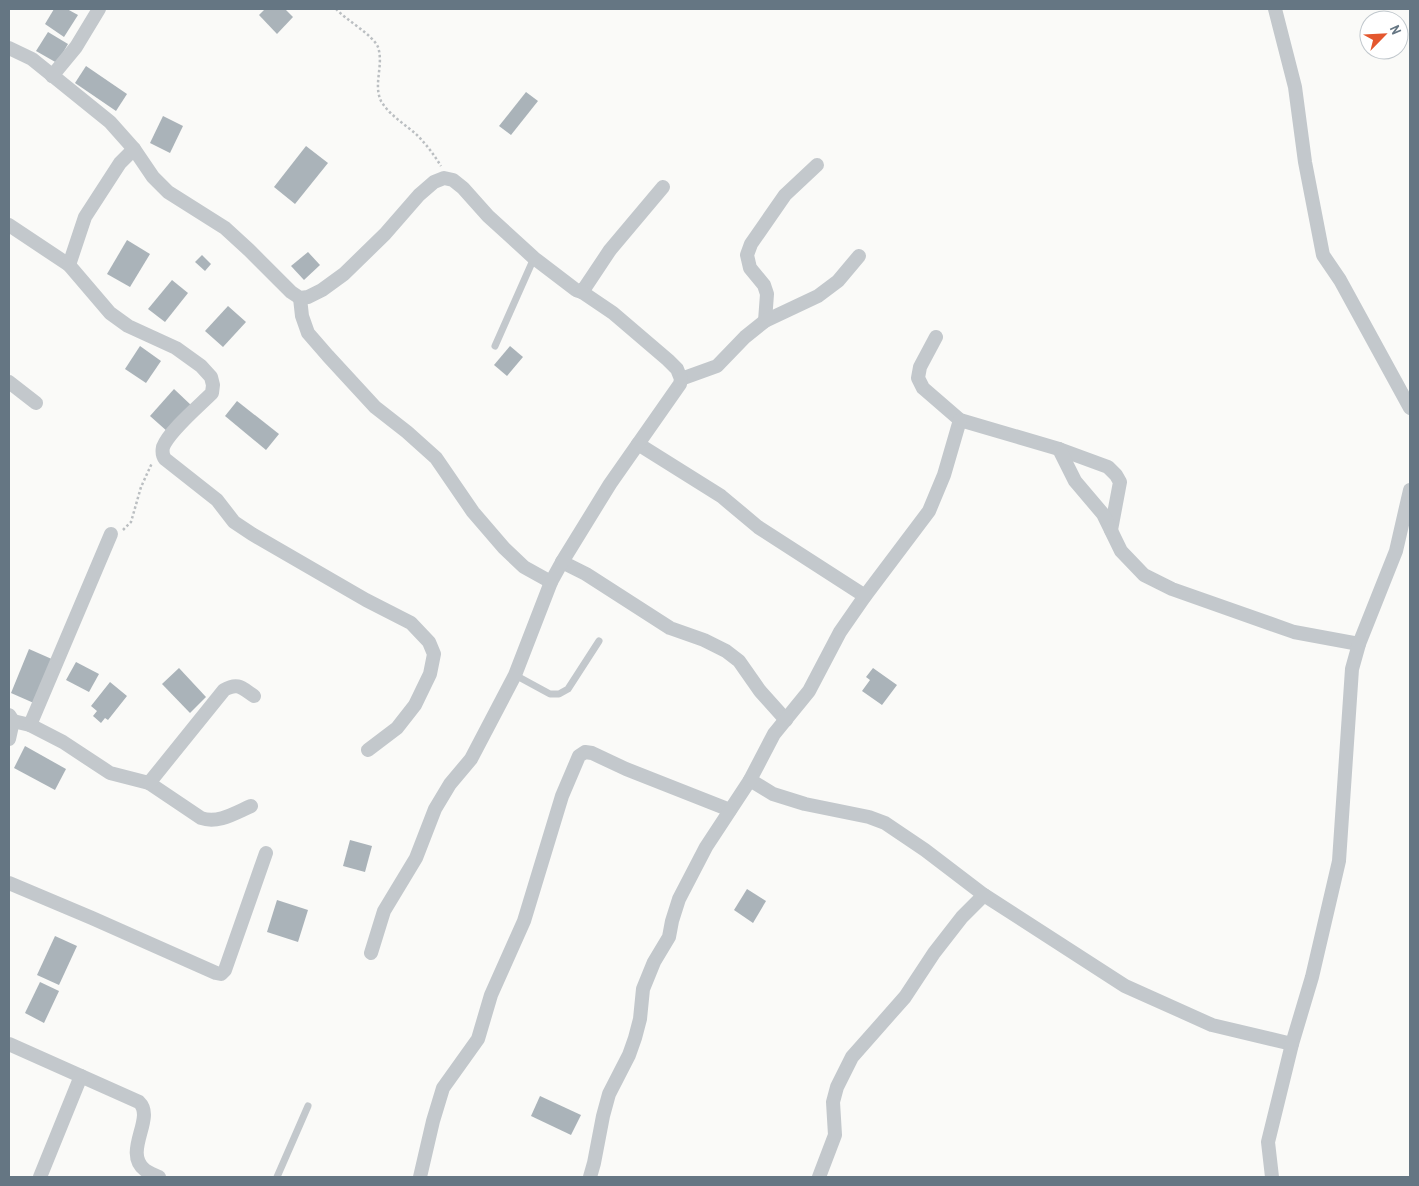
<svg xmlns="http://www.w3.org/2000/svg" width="1419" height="1186" font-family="'Archivo Narrow',sans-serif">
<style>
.building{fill:#aab3b9}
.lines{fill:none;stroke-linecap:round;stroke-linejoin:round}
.path{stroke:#bbbfc2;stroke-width:2.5;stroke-dasharray:2.5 2.5;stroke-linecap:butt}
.lane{stroke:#c3c8cc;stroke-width:7}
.street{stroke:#c3c8cc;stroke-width:14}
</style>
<rect width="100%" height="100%" fill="#fafaf8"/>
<g class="building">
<polygon points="54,9 67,9 78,15 64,37 45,24"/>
<polygon points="265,9 285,9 293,17 277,34 259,15"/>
<polygon points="48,32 68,44 57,63 36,51"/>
<polygon points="86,66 127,94 116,111 75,83"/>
<polygon points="526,92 538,101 511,135 499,126"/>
<polygon points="163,116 183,126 170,153 150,143"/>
<polygon points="306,146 328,163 295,204 274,187"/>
<polygon points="127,240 150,254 130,287 107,274"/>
<polygon points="308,252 320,265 304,280 291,266"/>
<polygon points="202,255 211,264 205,271 195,262"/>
<polygon points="172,280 188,293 165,322 148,309"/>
<polygon points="228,306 246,322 223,347 205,331"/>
<polygon points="140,346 161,361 146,383 125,369"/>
<polygon points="510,346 523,357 507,376 494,365"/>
<polygon points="174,389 192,406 168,432 150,416"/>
<polygon points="237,401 279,434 266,450 225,416"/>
<polygon points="29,649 54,660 36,704 11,693"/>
<polygon points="76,662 99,674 89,692 66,680"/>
<polygon points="179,668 206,697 190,713 162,684"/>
<polygon points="873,668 897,685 882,705 862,691 870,680 866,677"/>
<polygon points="110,682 127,696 108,720 105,718 101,723 93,716 97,711 91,706"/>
<polygon points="25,746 66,769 55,790 14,768"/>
<polygon points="350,840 372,846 365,872 343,866"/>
<polygon points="747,889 766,901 753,923 734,910"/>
<polygon points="277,900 308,910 298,942 267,932"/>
<polygon points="55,936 77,946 59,985 37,975"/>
<polygon points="40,982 59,991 44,1023 25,1013"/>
<polygon points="540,1096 581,1115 571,1135 531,1116"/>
</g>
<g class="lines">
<g class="path">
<path d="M336 9C346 20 373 35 378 47 384 65 373 84 381 101 389 115 406 125 417 135 427 145 434 155 441 166"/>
<polyline points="123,530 131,522 141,487 152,463"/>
</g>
<g class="lane">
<polyline points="495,346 534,258"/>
<polyline points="515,675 550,694 559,694 568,689 599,641"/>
<polyline points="277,1177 308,1106"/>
</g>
<g class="street">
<polyline points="1275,9 1295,87 1305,162 1323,255 1340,280 1410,408"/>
<polyline points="9,48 32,59 110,122 134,149 153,177 168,192 225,228 249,250 291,292 300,298 308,297 322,290 344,274 385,234 419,195 434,182 444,178 453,180 463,188 488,216 534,258 576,290 582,292 610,250 663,187"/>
<polyline points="52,76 76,47 99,9"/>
<path d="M9 225 69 265 110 313 128 326 176 348 201 366 211 377 213 385 212 393C199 406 169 431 163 447 162 452 162 455 165 459L217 500 234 522 252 534 366 600 411 623 429 642 434 654 430 674 415 705 397 728 368 750"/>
<polyline points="69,265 85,217 120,163 134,149"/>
<polyline points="300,298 302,316 308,333 328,356 375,407 407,432 436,458 473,512 504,548 524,567 551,582"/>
<polyline points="765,321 767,294 764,285 750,268 747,255 751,244 785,195 817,165"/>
<polyline points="936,337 920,367 918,378 923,388 960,420 1059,449 1108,467 1116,475 1120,482 1111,530"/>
<polyline points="681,379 717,366 745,337 765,321 818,296 838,281 859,256"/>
<polyline points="9,382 36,403"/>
<polyline points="638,444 721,496 758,527 865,596"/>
<polyline points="1059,449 1075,481 1103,514 1121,551 1144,575 1172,589 1294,632 1359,644"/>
<polyline points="562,562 586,574 670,628 704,640 726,651 739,661 760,691 786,720"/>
<path d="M13 721 30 725 63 742 110 773 149 783 201 818C218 824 235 813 251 806"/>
<polyline points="30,725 111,534"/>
<polyline points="9,739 13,721 9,715"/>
<polyline points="750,780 773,794 805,804 869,817 885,823 925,850 984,895 1125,986 1212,1025 1292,1044"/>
<path d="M149 783 224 690C238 682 242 688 254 696"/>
<polyline points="9,883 92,918 216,973 221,974 225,970 266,853"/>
<polyline points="371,953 384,911 416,858 435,809 450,784 471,759 515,675 551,582 562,562 610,484 680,384 681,379 677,369 668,360 613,313 582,292"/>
<path d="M9 1044 139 1102C156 1118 122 1152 145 1170 149 1173 155 1175 159 1177"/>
<polyline points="40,1177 81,1076"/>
<polyline points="420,1177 433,1121 443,1088 478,1039 491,995 524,921 562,796 579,756 585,752 592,753 626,769 730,810"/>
<polyline points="590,1177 594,1163 603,1116 609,1094 629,1055 635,1038 640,1019 643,989 654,962 669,937 672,921 679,899 706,847 750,780 774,734 809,691 840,632 865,596 929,511 944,475 960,420"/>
<polyline points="819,1177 835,1135 833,1102 837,1087 852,1057 905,997 934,953 962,917 984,895"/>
<polyline points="1272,1177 1268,1142 1292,1044 1312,977 1339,861 1352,669 1359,644 1396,551 1410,490"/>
</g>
</g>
<rect width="1419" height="1186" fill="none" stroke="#657683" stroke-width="20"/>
<g transform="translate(1384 35) rotate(66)"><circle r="24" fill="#ffffff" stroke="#c1c8cd"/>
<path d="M0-4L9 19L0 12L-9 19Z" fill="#e4572e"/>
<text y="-8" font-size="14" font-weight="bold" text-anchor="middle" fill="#657683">N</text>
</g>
</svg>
